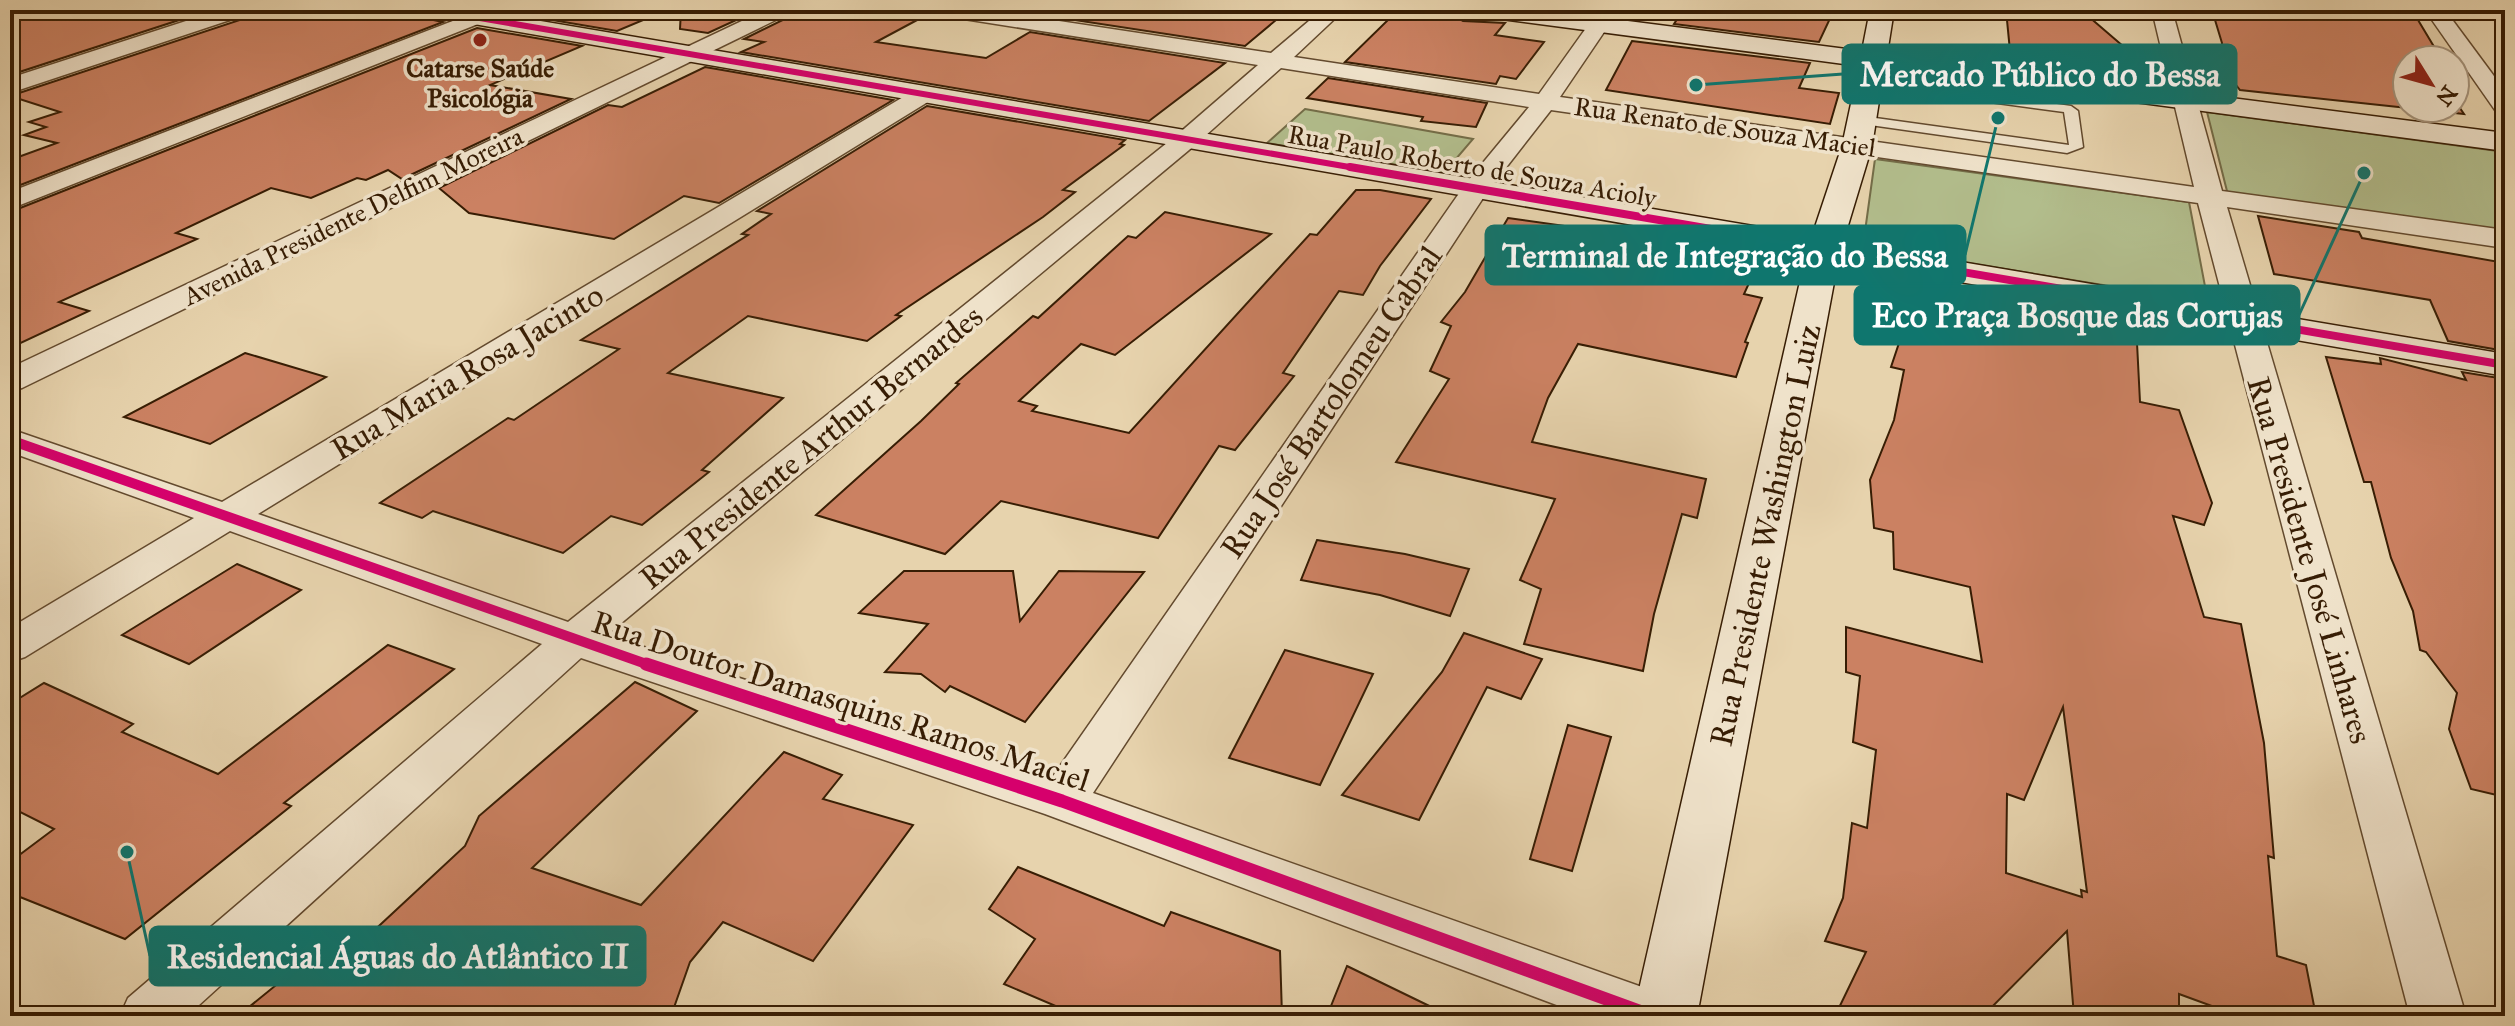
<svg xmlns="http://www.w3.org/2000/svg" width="2515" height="1026" font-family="'IM FELL Great Primer',serif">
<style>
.green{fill:#b2bd8c;stroke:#746d48;stroke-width:2}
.building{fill:#cb8162;stroke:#371d04;stroke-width:2;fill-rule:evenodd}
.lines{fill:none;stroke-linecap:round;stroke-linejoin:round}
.lane-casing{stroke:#634a2e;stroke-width:3}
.street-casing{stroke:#634a2e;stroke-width:3}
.secondary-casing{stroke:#371d04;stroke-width:3}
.lane{fill:#efe2ca;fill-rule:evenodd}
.street{fill:#efe2ca;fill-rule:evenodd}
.secondary{fill:#efe2ca;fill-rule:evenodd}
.cycleway-far3-casing{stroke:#efe2ca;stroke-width:9}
.cycleway-far2-casing{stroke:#efe2ca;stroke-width:12}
.cycleway-far1-casing{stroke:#efe2ca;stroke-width:15}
.cycleway-casing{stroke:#efe2ca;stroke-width:18}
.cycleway-far3{stroke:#d6006c;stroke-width:6}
.cycleway-far2{stroke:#d6006c;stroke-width:8}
.cycleway-far1{stroke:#d6006c;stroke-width:10}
.cycleway{stroke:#d6006c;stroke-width:13}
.poi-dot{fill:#8f2418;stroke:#efe2ca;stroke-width:3}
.labels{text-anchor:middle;stroke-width:7;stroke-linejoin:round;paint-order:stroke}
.far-poi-label{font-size:26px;font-weight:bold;fill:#371d04;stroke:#efe2ca}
.far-street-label{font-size:26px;fill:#371d04;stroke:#efe2ca}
.street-label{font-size:32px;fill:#371d04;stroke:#efe2ca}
.leader{fill:none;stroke:#0f766e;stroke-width:3}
.callout-dot{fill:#0f766e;stroke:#efe2ca;stroke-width:3}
.callout{fill:#0f766e;stroke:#0f766e;stroke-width:3}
.callout-label{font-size:34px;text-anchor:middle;font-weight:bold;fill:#fff}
</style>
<rect width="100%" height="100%" fill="#e7d3ad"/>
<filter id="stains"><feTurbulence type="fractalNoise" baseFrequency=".0025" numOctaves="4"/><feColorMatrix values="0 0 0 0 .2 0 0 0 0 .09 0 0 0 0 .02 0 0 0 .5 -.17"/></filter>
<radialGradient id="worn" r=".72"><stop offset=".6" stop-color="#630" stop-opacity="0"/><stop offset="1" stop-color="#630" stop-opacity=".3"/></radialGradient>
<g class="green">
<polygon points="1305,109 1473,139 1444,173 1267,143"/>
<polygon points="2207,112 2505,152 2505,236 2228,195"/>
<polygon points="1875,159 2189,202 2208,302 1863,246"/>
</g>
<g class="building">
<polygon points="10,10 210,10 10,75"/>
<polygon points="254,10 418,10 424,18 443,22 10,189 10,160 57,143 24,135 46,127 29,122 60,112 10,96 249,17"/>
<polygon points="493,10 667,10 617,31"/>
<polygon points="681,10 758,10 708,33 680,29"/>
<polygon points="794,10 848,10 919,19 876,42 986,58 1030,32 1225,63 1149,121 741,52 764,42 744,39 789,17"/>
<polygon points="1068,10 1288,10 1245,46 1055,17"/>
<polygon points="1408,10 1451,14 1463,21 1505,23 1495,35 1544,42 1516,79 1500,76 1496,84 1345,62 1392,16 1401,17"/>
<polygon points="1683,10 1834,10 1819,42 1674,24"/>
<polygon points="2006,10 2081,10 2166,83 2011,61"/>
<polygon points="2212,10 2412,10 2442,60 2407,60 2407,108 2455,108 2455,101 2464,114 2240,90 2220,65 2222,43"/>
<polygon points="477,28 582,46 490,85 571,99 402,179 388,170 366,180 357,178 311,198 271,188 176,233 197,239 59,302 89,311 10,348 10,212"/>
<polygon points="1632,41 1810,63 1799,88 1839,93 1830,124 1606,90"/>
<polygon points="705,67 893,100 719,203 684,196 614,239 469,213 439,188 608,105 622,107"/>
<polygon points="1328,78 1487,103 1476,127 1421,121 1423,117 1307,98"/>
<polygon points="927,106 1125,140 1120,144 1124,145 1063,190 1075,192 1043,217 896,315 901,316 867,341 748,316 668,373 783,398 702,470 709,472 642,525 611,516 563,553 433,511 422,518 380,503 508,418 514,420 619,349 581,340 748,235 742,234 771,214 757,211"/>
<polygon points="1356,190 1380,190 1431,199 1380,266 1363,295 1339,291 1283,373 1294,376 1235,450 1219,446 1158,538 1001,501 945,554 816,515 921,421 959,384 956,383 1033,316 1038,318 1128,236 1136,238 1165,212 1271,234 1115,355 1081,344 1019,401 1037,406 1032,411 1129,433 1310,234 1317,235"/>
<polygon points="2258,216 2359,232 2362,238 2505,263 2505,351 2448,341 2430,300 2274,274"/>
<polygon points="1508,218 1650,238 1721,262 1722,259 1755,270 1744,294 1762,298 1745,342 1748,343 1736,377 1578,344 1548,398 1532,442 1706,479 1697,518 1682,514 1654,614 1643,671 1524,644 1541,589 1520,580 1555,499 1396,462 1449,379 1430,371 1451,326 1441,322 1465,292"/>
<path d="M1964 296 2136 323 2140 402 2179 410 2212 503 2204 525 2173 516 2204 617 2241 624 2264 743 2274 858 2268 856 2277 956 2306 965 2316 1016H2239L2179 994V1016H2074L2067 931 1983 1016H1835L1866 952 1825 941 1843 898 1852 823 1867 828 1876 750 1853 742 1860 676 1846 672V627L1982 662 1970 587 1894 569 1893 532 1874 528 1870 480 1894 420 1904 370 1891 367 1902 334 1896 333 1901 298 1962 309ZM2063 707 2087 892 2081 890 2082 897 2006 873 2007 794 2024 800Z"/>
<polygon points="245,353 326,377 210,444 124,417"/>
<polygon points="2326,357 2381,364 2380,358 2466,380 2462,372 2505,379 2505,797 2471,789 2449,729 2457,693 2426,652 2420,650 2413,611 2391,558 2371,482 2364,482"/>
<polygon points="1317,540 1405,554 1469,569 1450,616 1380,595 1301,580"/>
<polygon points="237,564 301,590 189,664 122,635"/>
<polygon points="904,571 1013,571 1020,621 1059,571 1144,572 1025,722 950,686 945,692 921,674 885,672 928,624 859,613"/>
<polygon points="1464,633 1542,659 1521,699 1487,687 1419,820 1342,795 1442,672"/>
<polygon points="388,645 454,669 284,803 291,806 125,939 10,893 10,862 54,829 10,807 10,704 44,683 133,724 122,732 218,774"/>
<polygon points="1285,650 1373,674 1320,785 1229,758"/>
<polygon points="635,682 697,711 532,868 641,905 784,752 842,775 823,799 913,825 813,961 723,922 690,962 671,1016 238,1016 329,942 353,950 465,846 479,816"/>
<polygon points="1568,725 1611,737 1572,871 1530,859"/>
<polygon points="1018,867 1164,926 1171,912 1280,951 1282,1016 1079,1016 1004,984 1035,939 989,909"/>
<polygon points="1347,966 1450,1016 1327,1016"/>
</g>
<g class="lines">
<defs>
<polygon id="lane" points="1869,78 2071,106 2078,111 2083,147 2067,153 1856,123 1856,117 1861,116 2069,145 2064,112 1865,85 1863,82"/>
<g id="street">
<polygon points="220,10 251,10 248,14 10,93 10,78"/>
<polygon points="765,10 791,10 788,14 22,388 10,391 10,368"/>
<path d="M935 10H986L1271 53 1322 10H1344L1294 57 1539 94 1599 10H1619L1560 97 2194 187 2152 10H2172L2222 191 2505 230V248L2227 207 2466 1016H2410L2198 203 1551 110 1487 192 1093 793 1673 998 1681 1016H1586L1045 814 581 658 187 1016H120L128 998 542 644 230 531 25 657 10 662V628L194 518 10 452V429L222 502 915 90H931L935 95 931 100 258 514 568 622 1177 135 1258 65 945 16ZM1281 68 1529 107 1467 182 1051 779 607 635 1195 145Z"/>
<polygon points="2425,10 2445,10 2505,91 2505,115 2497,113"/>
<polygon points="476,12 483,14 486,18 483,22 10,209 10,192"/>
</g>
<polygon id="secondary" points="421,10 475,10 1812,236 1842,146 1859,66 1486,17 1478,15 1474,10 1542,10 1862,51 1870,10 1894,10 1887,54 2505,133 2505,151 1884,69 1872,146 1843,242 2505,354 2505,376 1838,261 1697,1016 1633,1016 1806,255 433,17 425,15"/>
</defs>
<use href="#lane" class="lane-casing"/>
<use href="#street" class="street-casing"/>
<use href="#secondary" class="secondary-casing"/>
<use href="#lane" class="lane"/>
<use href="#street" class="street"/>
<use href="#secondary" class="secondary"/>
<defs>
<polyline id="cycleway-far3" points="433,10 1361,169"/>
<polyline id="cycleway-far2" points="1350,167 2505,365"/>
<polyline id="cycleway-far1" points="10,440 652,666"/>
<polyline id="cycleway" points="646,664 1062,801 1653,1016"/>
</defs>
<use href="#cycleway-far3" class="cycleway-far3-casing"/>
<use href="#cycleway-far2" class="cycleway-far2-casing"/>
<use href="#cycleway-far1" class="cycleway-far1-casing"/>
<use href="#cycleway" class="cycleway-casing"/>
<use href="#cycleway-far3" class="cycleway-far3"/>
<use href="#cycleway-far2" class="cycleway-far2"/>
<use href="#cycleway-far1" class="cycleway-far1"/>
<use href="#cycleway" class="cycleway"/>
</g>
<circle class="poi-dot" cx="480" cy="40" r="8"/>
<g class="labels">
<g class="far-poi-label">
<text x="480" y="77">Catarse Saúde<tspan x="480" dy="30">Psicológia</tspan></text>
</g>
<g class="far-street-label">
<text transform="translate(1725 127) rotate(8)" y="9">Rua Renato de Souza Maciel</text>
<text transform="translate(1472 166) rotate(10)" y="9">Rua Paulo Roberto de Souza Acioly</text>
<text transform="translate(353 216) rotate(-26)" y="9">Avenida Presidente Delfim Moreira</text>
</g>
<g class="street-label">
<text transform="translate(467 372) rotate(-31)" y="11">Rua Maria Rosa Jacinto</text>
<text transform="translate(1331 402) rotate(-56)" y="11">Rua José Bartolomeu Cabral</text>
<text transform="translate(811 447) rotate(-39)" y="11">Rua Presidente Arthur Bernardes</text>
<text transform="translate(1765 535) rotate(-78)" y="11">Rua Presidente Washington Luiz</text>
<text transform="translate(2310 560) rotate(74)" y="11">Rua Presidente José Linhares</text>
<text transform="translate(841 701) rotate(18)" y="11">Rua Doutor Damasquins Ramos Maciel</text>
</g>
</g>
<path class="leader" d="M1696 85L1843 74M1998 118L1965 255M2364 173L2299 315M127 852L150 956"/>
<g class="callout-dot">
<circle cx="1696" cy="85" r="8"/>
<circle cx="1998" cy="118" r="8"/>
<circle cx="2364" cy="173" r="8"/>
<circle cx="127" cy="852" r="8"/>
</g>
<g class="callout">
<rect x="1843" y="45" width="393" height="58" rx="8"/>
<rect x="1486" y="226" width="479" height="58" rx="8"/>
<rect x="1855" y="286" width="444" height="58" rx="8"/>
<rect x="150" y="927" width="495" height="58" rx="8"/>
</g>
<g class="callout-label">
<text x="2040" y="86">Mercado Público do Bessa</text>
<text x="1725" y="267">Terminal de Integração do Bessa</text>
<text x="2077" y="327">Eco Praça Bosque das Corujas</text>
<text x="398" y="968">Residencial Águas do Atlântico II</text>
</g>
<rect width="2515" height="1026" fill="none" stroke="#e7d3ad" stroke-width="40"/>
<rect x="12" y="12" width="2491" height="1002" fill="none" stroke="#371d04" stroke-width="4"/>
<rect x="20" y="20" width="2475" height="986" fill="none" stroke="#371d04" stroke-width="2"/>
<g transform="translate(2431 84) rotate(127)"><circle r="38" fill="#efe2ca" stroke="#a5937b" stroke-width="2"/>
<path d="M0-6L14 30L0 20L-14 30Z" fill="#8f2418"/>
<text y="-12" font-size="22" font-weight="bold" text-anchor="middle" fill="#371d04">N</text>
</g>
<rect width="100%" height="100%" filter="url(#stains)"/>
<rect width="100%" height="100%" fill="url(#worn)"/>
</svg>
